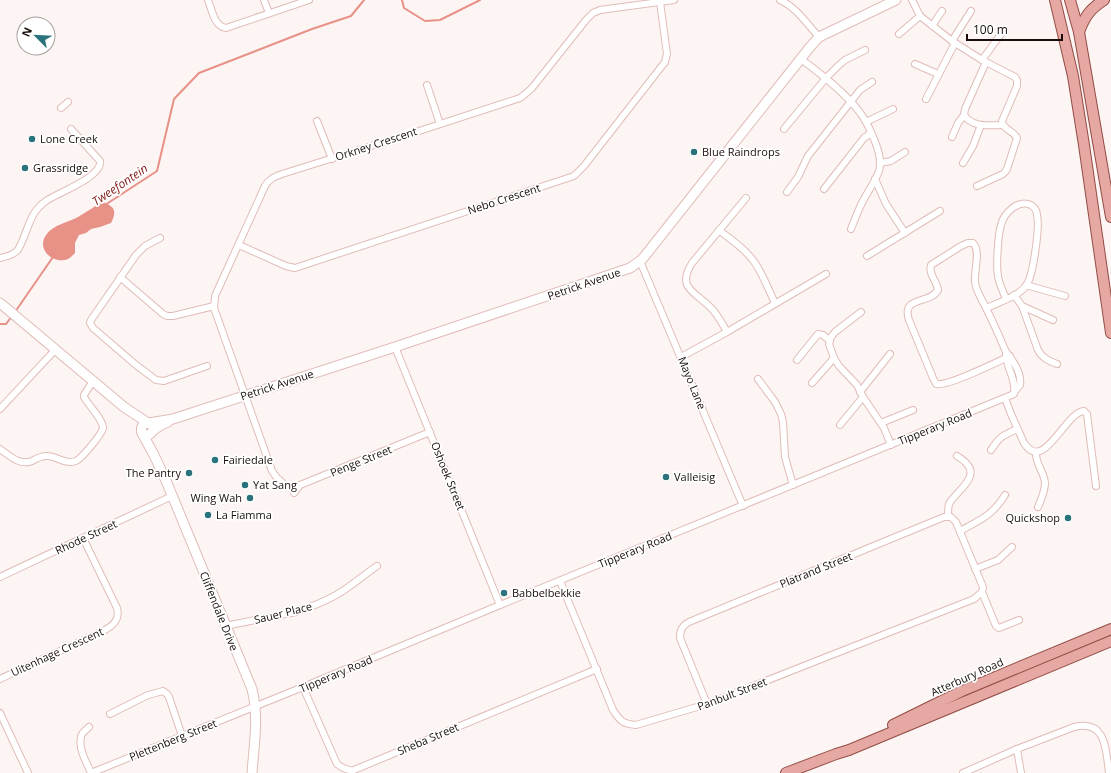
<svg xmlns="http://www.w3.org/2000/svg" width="1111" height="773" font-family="'Open Sans',sans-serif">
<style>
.water{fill:#e89187}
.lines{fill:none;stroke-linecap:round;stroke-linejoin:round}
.stream{stroke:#e89187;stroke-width:2}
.street-casing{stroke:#e0bcb7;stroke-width:8}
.secondary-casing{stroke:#e0bcb7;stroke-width:11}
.primary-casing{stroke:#934c46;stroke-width:12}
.street{stroke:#fff;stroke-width:6}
.secondary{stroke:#fff;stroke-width:9}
.primary{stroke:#e6a8a3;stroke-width:10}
.poi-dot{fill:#2a737c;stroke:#fff;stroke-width:1.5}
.labels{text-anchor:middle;stroke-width:3.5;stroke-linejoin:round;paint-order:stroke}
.poi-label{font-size:11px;fill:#190d0b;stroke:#fff;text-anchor:start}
.street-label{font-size:11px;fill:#190d0b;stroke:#fff}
.water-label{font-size:12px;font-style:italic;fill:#801918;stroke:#fff}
</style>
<rect width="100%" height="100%" fill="#fdf5f4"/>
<path class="water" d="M103 202C115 207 117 211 111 223L100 227 91 229 86 233 79 235 75 243V253C73 255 70 258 68 259 53 265 36 249 46 235 54 224 67 223 78 217 87 212 94 206 103 202Z"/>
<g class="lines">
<g class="stream">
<polyline points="402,0 404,8 425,21 440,20 480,0"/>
<polyline points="105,205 157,171 174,99 199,73 312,29 351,16 364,0"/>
<polyline points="15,312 53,257"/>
<polyline points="0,324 6,324 12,316"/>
</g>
<defs>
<g id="street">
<path d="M208 0C212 10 214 26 226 28L309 0"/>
<polyline points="264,0 269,13"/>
<path d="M780 0C796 7 807 24 819 37"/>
<path d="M912 0 920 16 952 41 982 60 1015 77 1017 80V86L1002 121C1003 130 1014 131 1017 138L1007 169 1005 172 1003 174 977 186"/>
<polyline points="932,26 942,11"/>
<polyline points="899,34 920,16"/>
<polyline points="952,41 971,11"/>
<path d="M801 59C821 74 847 94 861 114 867 122 870 130 874 139 878 149 882 160 879 171 875 182 868 191 863 201 858 210 855 219 851 229"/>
<polyline points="982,60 1004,30"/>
<path d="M986 62 965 109 964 115C973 128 989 125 1003 125"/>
<polyline points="915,64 938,74"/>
<polyline points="427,85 440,124"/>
<polyline points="926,99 955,43"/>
<polyline points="61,108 68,102"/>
<polyline points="317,121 332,159"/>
<polyline points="866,122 893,109"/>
<polyline points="784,129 826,78 839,65 845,60 865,50"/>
<polyline points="952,137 958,123 964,115"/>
<polyline points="880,163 891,161 905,152"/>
<polyline points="963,163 973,146 981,125"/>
<polyline points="875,179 886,204 905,233"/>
<polyline points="824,189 864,138 871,133"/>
<polyline points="787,192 798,177 808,156 860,90 872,82"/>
<path d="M719 230C730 239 743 247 752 259 762 271 768 289 775 303"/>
<polyline points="160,238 145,246 136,255 91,320 90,323 93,328 136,365 156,380 164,381 207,366"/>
<polyline points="239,245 286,266 295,268 574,176 584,166 665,62 667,54 660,2"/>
<polyline points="867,256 940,211"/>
<path d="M0 258C6 257 12 255 17 251 20 247 22 242 24 237 30 222 32 211 46 201 57 193 103 177 100 161L71 129"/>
<polyline points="640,261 743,506"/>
<polyline points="120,277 163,314 167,316 173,316 214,306"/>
<polyline points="1026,285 1065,296"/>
<path d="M1014 295 1022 306 1038 350C1042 358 1049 361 1057 364"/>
<polyline points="1022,306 1053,320"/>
<path d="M987 308C999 302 1017 297 1026 286 1033 277 1040 227 1037 215 1037 211 1034 207 1031 205 1018 199 1004 213 1001 225 998 235 996 266 998 276 999 284 1003 291 1006 299"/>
<polyline points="861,312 835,332 831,337 829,344 834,358 839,366 857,385 863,397 884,428 891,445"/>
<path d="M727 332C722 323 717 313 709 306 693 291 677 287 692 263L746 198"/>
<polyline points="395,347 500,605"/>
<path d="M1010 356C997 362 947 387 936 384L933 378 909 320C901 295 930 305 938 290 937 281 928 274 931 265L961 246 968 243H973C981 250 974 271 975 282 976 292 983 301 987 310 994 324 1000 338 1006 352 1013 360 1022 374 1020 385L1015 391"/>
<polyline points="681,357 727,332 826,274"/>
<polyline points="797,360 818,334 823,335 830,341"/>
<polyline points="758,379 775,402 781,414 783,422 785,457 793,485"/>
<polyline points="812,383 834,358"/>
<polyline points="860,392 890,354"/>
<path d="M1005 398 1011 414 1024 443C1044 474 1065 412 1084 411L1087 414 1096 486"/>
<polyline points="0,409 55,350"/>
<polyline points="881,423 913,410"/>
<polyline points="840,425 863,397"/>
<path d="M0 449C10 456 20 466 32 461 37 458 42 456 47 456 55 456 62 462 70 462 73 462 74 462 76 461 82 458 102 434 103 428 103 419 88 405 84 397V395L93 381"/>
<path d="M991 450C1000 436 1002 436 1017 429"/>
<path d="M1036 452C1035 464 1044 471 1045 483 1045 491 1041 500 1038 507"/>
<path d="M282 482 277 478 272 471 214 308 215 296 265 186C269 179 274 177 282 174L413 133 520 98 524 95 532 88 586 20 593 13 600 10 674 0"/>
<polyline points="294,493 300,485 430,432"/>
<path d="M948 517C948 512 948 508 949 504 954 493 980 478 967 464 964 460 960 458 957 456"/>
<path d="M960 531C980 520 993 515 1005 495"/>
<polyline points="975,569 998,560 1012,547"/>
<polyline points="0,577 172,496"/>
<path d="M560 581 613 710C620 721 623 724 636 725L707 704 974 599 982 592"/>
<path d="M225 626 296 612C314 606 332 599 347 588 357 581 367 573 377 566"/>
<path d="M0 679 105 630C114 625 120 619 117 608L83 538"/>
<path d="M303 687 337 764C342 768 347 771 354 770L597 669"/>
<path d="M707 704 680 638C680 630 682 626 689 622L944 517H951L956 522 983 587 982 592 996 626 999 628 1019 620"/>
<polyline points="0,713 28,773"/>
<polyline points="110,714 148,695 163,691 167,694 169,697 182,736"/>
<path d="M89 727C86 730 81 733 81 737 78 749 87 763 91 773"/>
<polyline points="1017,749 1021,773"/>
<path d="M91 773 303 687 500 605 1014 394C1017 379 1005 367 1006 352"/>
<path d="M963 773 1017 749 1074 727C1107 719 1106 751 1109 773"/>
</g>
<g id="secondary">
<polyline points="0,303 124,407 148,423"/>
<polyline points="149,423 173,419 395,347 630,268 640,261 644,257 810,47 819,37 896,0"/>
<path d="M153 431V426L149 423 144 424C140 428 140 436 148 435 152 434 150 433 153 431 157 427 163 424 168 422"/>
<path d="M142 433 154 455 167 483 252 689C259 718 254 744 252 773"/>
</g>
<g id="primary">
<polyline points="1055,0 1073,76 1084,145 1111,333"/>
<polyline points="1070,0 1079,32 1111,217"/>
<path d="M1079 32C1085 16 1090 9 1104 0"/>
<polyline points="893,725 962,691 1111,629"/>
<polyline points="786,773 836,754 849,750 1111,641"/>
</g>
</defs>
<use href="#street" class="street-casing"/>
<use href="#secondary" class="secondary-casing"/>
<use href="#primary" class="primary-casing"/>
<use href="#street" class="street"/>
<use href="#secondary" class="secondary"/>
<use href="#primary" class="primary"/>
</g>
<g class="poi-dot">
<circle cx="32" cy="139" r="4"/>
<circle cx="694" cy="152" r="4"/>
<circle cx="25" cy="168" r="4"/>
<circle cx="215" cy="460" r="4"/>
<circle cx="189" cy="473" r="4"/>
<circle cx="666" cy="477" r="4"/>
<circle cx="245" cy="485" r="4"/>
<circle cx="250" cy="498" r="4"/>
<circle cx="208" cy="515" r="4"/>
<circle cx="1068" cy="518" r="4"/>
<circle cx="504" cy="593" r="4"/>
</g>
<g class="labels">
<g class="poi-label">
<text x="40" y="143">Lone Creek</text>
<text x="702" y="156">Blue Raindrops</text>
<text x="33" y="172">Grassridge</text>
<text x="223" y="464">Fairiedale</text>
<text x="181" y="477" text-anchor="end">The Pantry</text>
<text x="674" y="481">Valleisig</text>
<text x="253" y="489">Yat Sang</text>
<text x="242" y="502" text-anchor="end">Wing Wah</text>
<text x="216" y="519">La Fiamma</text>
<text x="1060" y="522" text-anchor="end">Quickshop</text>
<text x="512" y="597">Babbelbekkie</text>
</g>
<g class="street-label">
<text transform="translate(376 144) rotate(-18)" y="4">Orkney Crescent</text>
<text transform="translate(504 199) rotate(-18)" y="4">Nebo Crescent</text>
<text transform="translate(584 284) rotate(-19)" y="4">Petrick Avenue</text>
<text transform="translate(692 383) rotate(68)" y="4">Mayo Lane</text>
<text transform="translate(277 385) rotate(-18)" y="4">Petrick Avenue</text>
<text transform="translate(935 427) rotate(-22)" y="4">Tipperary Road</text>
<text transform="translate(361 461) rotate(-22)" y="4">Penge Street</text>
<text transform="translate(448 476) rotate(68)" y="4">Oshoek Street</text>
<text transform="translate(86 537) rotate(-25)" y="4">Rhode Street</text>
<text transform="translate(635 550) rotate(-22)" y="4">Tipperary Road</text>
<text transform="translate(816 570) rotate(-22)" y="4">Platrand Street</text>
<text transform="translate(219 611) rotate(68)" y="4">Cliffendale Drive</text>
<text transform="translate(283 613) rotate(-14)" y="4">Sauer Place</text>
<text transform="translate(57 652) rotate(-25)" y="4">Uitenhage Crescent</text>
<text transform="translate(336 674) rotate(-23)" y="4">Tipperary Road</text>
<text transform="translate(967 677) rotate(-24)" y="4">Atterbury Road</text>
<text transform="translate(732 694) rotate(-21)" y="4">Panbult Street</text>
<text transform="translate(428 739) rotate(-23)" y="4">Sheba Street</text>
<text transform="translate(173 740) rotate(-22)" y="4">Plettenberg Street</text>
</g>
<g class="water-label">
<text transform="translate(120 185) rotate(-34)" y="4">Tweefontein</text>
</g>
</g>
<g transform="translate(36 36) rotate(294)"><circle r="19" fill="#ffffff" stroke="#a39e9d"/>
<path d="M0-3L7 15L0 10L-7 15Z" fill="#2a737c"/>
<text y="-6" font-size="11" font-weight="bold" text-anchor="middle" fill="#190d0b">N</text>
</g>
<path d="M967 34v6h95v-6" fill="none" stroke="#190d0b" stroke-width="2"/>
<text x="973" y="34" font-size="12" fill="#190d0b" stroke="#ffffff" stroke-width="3" paint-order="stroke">100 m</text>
</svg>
